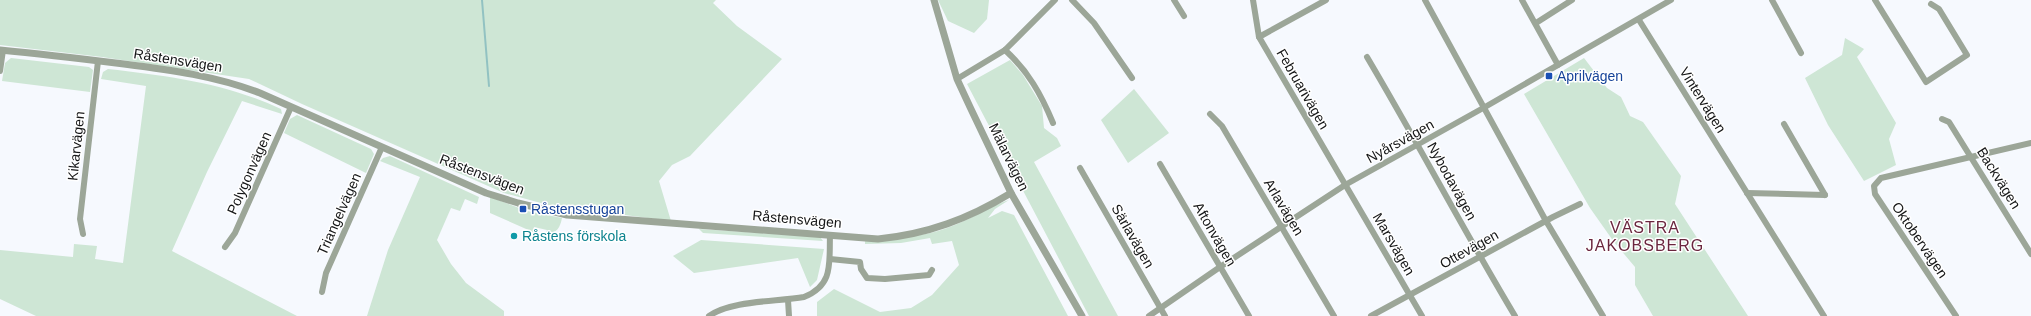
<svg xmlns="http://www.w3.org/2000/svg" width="2031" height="316" font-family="Helvetica,sans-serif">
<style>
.green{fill:#cee6d5}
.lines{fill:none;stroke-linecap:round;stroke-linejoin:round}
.stream{stroke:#92c2c2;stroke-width:2}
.minor{stroke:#9ca698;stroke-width:6}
.tertiary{stroke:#9ca698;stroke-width:7}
.transit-dot{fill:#1a4fb4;stroke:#fff;stroke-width:1.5}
.culture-dot{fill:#0f9aa8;stroke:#fff;stroke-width:1.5}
.labels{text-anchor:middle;stroke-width:3;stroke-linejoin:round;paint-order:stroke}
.street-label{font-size:14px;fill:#151617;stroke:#fff}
.transit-label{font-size:14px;fill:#164399;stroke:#fff;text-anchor:start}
.culture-label{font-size:14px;fill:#0d838f;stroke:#fff;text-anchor:start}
.quarter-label{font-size:16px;letter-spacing:1px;fill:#6a263e;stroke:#fff}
</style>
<rect width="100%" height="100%" fill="#f6f9fe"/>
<g class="green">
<polygon points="0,0 716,0 713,3 737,26 782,59 690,156 672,165 659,181 671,221 548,205 504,193 302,104 249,79 102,57 0,45"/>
<polygon points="938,0 989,0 987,19 974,33 948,21"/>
<polygon points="1845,38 1864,49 1857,57 1896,123 1889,139 1896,165 1864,181 1828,125 1805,78 1842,55"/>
<polygon points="11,58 89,67 93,70 90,92 2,81 5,63"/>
<polygon points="1584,58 1607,88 1621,97 1630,116 1643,122 1681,176 1675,204 1748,316 1653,316 1635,285 1635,267 1614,242 1590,208 1524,94"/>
<polygon points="1010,60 1023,75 1042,106 1044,128 1057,138 1061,146 1034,162 1118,316 1089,316 967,84"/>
<path d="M108 69C169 76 225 83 281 109L282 114 242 101 207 172 172 251 297 316H36L0 299V250L73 257 74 244 97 246 95 259 123 263 146 86 101 79 103 72Z"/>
<polygon points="1134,89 1169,133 1128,163 1101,120"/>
<polygon points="297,115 371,149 374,154 366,173 284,133 290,119"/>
<polygon points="390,156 479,197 477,204 465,199 460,211 451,208 437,240 451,264 466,283 504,311 504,316 367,316 388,250 420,177 380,161 383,158"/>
<path d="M490 197 527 211 562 218C560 228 557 233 546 234L547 230 534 227 533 232 490 213Z"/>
<path d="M1009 200 995 209 988 218 1002 211 1014 215 1068 316H817V302L834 289 880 312 911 308 932 295 959 265 952 241 932 244 930 238 901 243 865 244V240C889 238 915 238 938 231 961 224 981 212 1003 202Z"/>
<polygon points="699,229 820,237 823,241 703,233"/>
<polygon points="701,240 824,249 817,280 810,287 798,258 694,273 673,256"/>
</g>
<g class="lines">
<polyline class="stream" points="482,0 489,86"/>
<g class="minor">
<polyline points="1072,0 1094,23 1132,78"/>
<polyline points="1174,0 1184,16"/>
<polyline points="1253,0 1259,37 1422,316"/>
<polyline points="1425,0 1546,221 1603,316"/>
<polyline points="1522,0 1558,65"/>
<polyline points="1772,0 1801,53"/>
<polyline points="1875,0 1926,82 1967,55 1939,9 1931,4"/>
<polyline points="1639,20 1824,316"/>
<polyline points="1536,23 1572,0"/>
<polyline points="1259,37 1326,0"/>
<path d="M1005 50C1028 71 1041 94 1053 123"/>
<path d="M1367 57C1418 143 1464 231 1515 316"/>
<polyline points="0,71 3,50"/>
<polyline points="957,79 1005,50 1055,0"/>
<polyline points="1210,114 1222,126 1334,316"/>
<polyline points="1942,119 1949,122 2031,254"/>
<polyline points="1784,124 1825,195"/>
<polyline points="1160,164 1249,316"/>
<polyline points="1080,168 1165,316"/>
<polyline points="1747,193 1825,195"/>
<polyline points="83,234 80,219 98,61"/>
<polyline points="225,247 235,233 291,107"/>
<polyline points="830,259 860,262 861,269 867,278 885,279 929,275 932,270"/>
<polyline points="322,292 326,273 382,147"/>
<polyline points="788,300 789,316"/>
<path d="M709 316C732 300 776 302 804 297 834 285 829 263 830 235"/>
<polyline points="1149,316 1220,267 1345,185 1485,107 1671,0"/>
<polyline points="1371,316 1553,217 1580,204"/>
<polyline points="1956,316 1875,194 1874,186 1881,178 2031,143"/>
</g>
<g class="tertiary">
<polyline points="934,0 957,79 970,107 1011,193 1082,316"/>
<path d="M0 50C41 54 83 59 124 64 171 70 216 76 260 93L486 193 518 203 567 215 878 239C928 234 968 219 1011 193"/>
</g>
</g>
<g class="transit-dot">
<rect x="1545" y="72" width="8" height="8" rx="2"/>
<rect x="519" y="205" width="8" height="8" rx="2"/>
</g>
<circle class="culture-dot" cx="514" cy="236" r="4"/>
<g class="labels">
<g class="street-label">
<text transform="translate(178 60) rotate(9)" y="5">Råstensvägen</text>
<text transform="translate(1303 89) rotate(60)" y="5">Februarivägen</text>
<text transform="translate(1703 100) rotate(58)" y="5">Vintervägen</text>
<text transform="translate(1400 141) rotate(-29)" y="5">Nyårsvägen</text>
<text transform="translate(76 146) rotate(-84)" y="5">Kikarvägen</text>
<text transform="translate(1009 157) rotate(64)" y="5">Mälarvägen</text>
<text transform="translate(249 173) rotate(-66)" y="5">Polygonvägen</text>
<text transform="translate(482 174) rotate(21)" y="5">Råstensvägen</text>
<text transform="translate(1999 178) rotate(58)" y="5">Backvägen</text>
<text transform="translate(1452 181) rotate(61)" y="5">Nybodavägen</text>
<text transform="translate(1284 207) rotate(59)" y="5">Arlavägen</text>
<text transform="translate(339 214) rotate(-66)" y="5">Triangelvägen</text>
<text transform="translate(797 219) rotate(5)" y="5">Råstensvägen</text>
<text transform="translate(1215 234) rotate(60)" y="5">Aftonvägen</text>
<text transform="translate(1133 236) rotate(60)" y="5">Särlavägen</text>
<text transform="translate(1920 240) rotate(56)" y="5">Oktobervägen</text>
<text transform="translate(1394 244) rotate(60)" y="5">Marsvägen</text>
<text transform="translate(1469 249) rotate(-29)" y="5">Ottevägen</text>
</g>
<g class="transit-label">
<text x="1557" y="81">Aprilvägen</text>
<text x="531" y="214">Råstensstugan</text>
</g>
<g class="culture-label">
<text x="522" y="241">Råstens förskola</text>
</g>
<g class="quarter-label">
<text x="1645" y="233">VÄSTRA<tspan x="1645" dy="18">JAKOBSBERG</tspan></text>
</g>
</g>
</svg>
